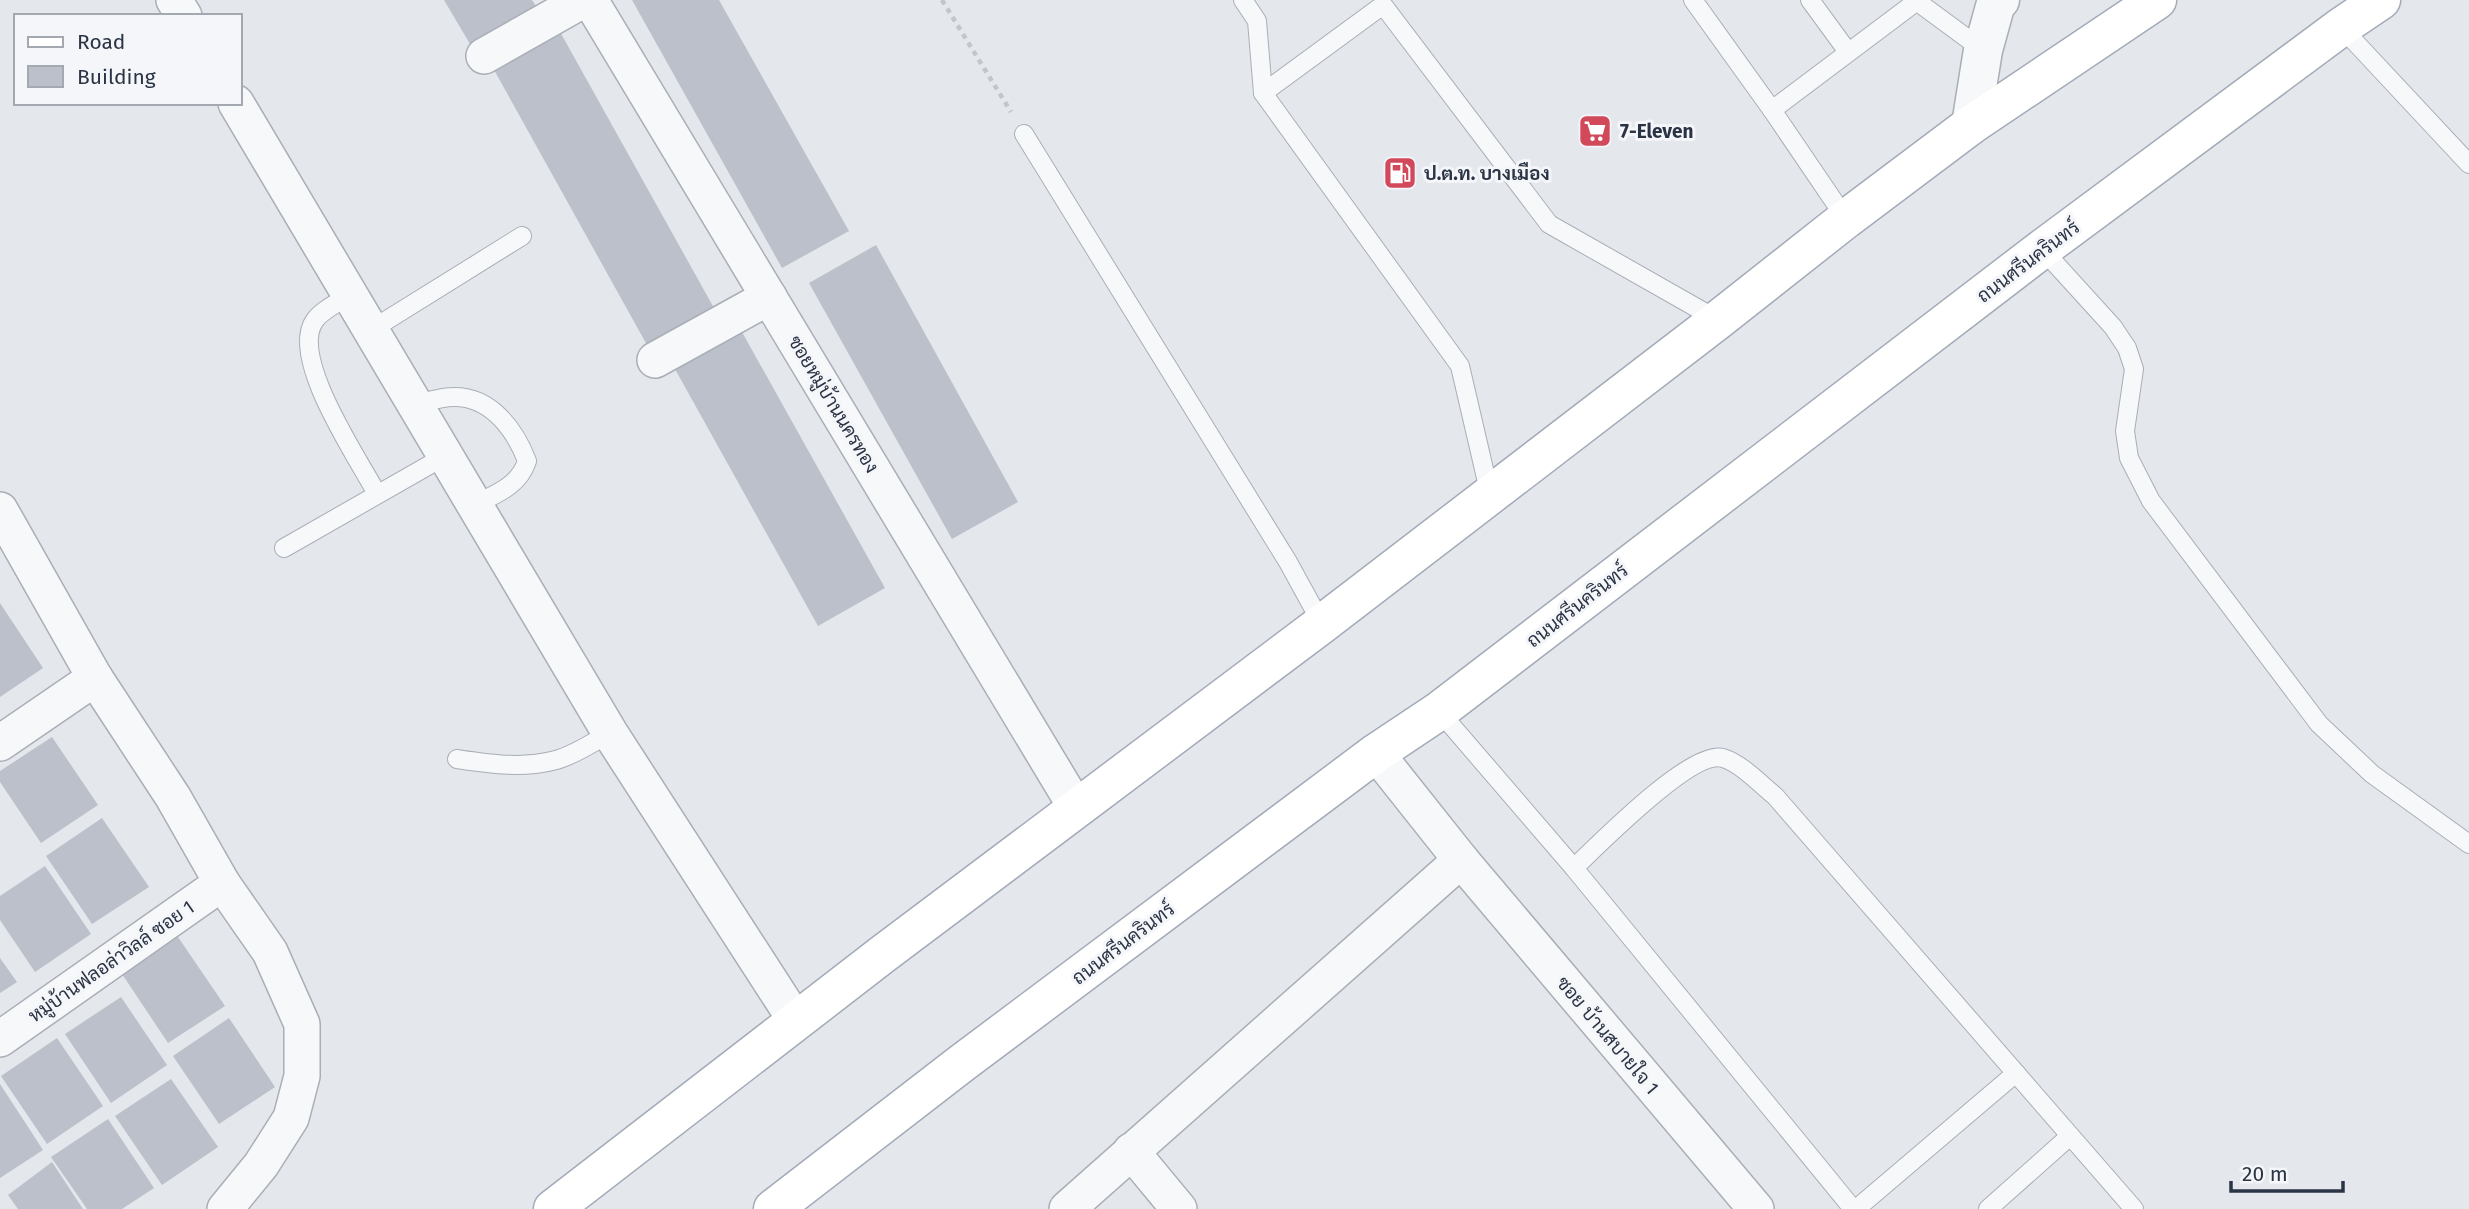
<svg xmlns="http://www.w3.org/2000/svg" width="2469" height="1209" font-family="'Fira Sans',Sarabun,sans-serif">
<style>
.building{fill:#bbc0ca}
.lines{fill:none;stroke-linecap:round;stroke-linejoin:round}
.service-casing{stroke:#a9aeb7;stroke-width:20}
.minor-casing{stroke:#a9aeb7;stroke-width:38}
.tertiary-casing{stroke:#a9aeb7;stroke-width:41}
.primary-casing{stroke:#a3abb8;stroke-width:41}
.path{stroke:#c2c5cb;stroke-width:4.5;stroke-dasharray:5 5;stroke-linecap:butt}
.service{stroke:#f7f8fa;stroke-width:18}
.minor{stroke:#f7f8fa;stroke-width:35}
.tertiary{stroke:#f7f8fa;stroke-width:38}
.primary{stroke:#fff;stroke-width:38}
.labels{text-anchor:middle;stroke-width:6;stroke-linejoin:round;paint-order:stroke}
.poi-label{font-size:19px;font-weight:bold;fill:#2b3445;stroke:#f4f6f9;text-anchor:start}
.street-label{font-size:19px;fill:#2b3445;stroke:#f4f6f9}
</style>
<rect width="100%" height="100%" fill="#e4e7ec"/>
<g class="building">
<polygon points="444,0 532,0 536,6 470,44"/>
<polygon points="632,0 719,0 849,231 782,268"/>
<polygon points="559,30 714,308 647,345 493,68"/>
<polygon points="876,245 1018,502 952,539 809,283"/>
<polygon points="742,332 885,588 818,626 675,369"/>
<polygon points="0,603 43,668 0,697"/>
<polygon points="52,737 98,805 41,843 0,782 0,771"/>
<polygon points="102,818 149,887 92,924 46,856"/>
<polygon points="45,866 91,934 35,972 0,920 0,896"/>
<polygon points="178,937 225,1006 168,1043 122,974"/>
<polygon points="0,958 17,982 0,993"/>
<polygon points="121,997 167,1065 111,1103 65,1034"/>
<polygon points="229,1018 275,1087 219,1124 173,1056"/>
<polygon points="57,1038 103,1106 47,1144 1,1076"/>
<polygon points="171,1079 218,1147 162,1185 115,1116"/>
<polygon points="0,1084 43,1150 0,1178"/>
<polygon points="108,1119 154,1188 122,1209 87,1209 51,1157"/>
<polygon points="52,1162 83,1209 18,1209 8,1195"/>
</g>
<g class="lines">
<defs>
<g id="service">
<polyline points="1243,0 1257,21 1263,93"/>
<polyline points="1693,0 1772,110 1846,219"/>
<polyline points="1810,0 1848,52"/>
<polyline points="1915,0 1983,50"/>
<polyline points="2341,27 2469,164"/>
<polyline points="1772,110 1917,1"/>
<polyline points="1024,134 1288,562 1322,624"/>
<polyline points="2042,249 2113,327 2127,348 2134,369 2125,431 2129,458 2151,501 2319,724 2372,774 2469,844"/>
<path d="M351 294C340 302 323 309 315 320 288 356 358 458 377 494"/>
<polyline points="371,330 522,236"/>
<path d="M415 404C427 402 441 397 453 397 491 396 515 430 527 461 519 486 496 494 474 505"/>
<polyline points="1490,495 1460,366 1263,93 1383,5 1549,224 1718,320"/>
<polyline points="284,548 445,456"/>
<polyline points="1439,711 1574,868 1853,1209"/>
<path d="M457 759C491 764 523 769 556 760 575 755 593 742 610 733"/>
<path d="M1574 868C1598 845 1692 749 1723 758 1742 764 1760 784 1775 796L2134 1209"/>
<polyline points="1856,1209 2016,1073"/>
<polyline points="1988,1209 2070,1136"/>
</g>
<g id="minor">
<polyline points="174,0 184,16"/>
<polyline points="590,0 1077,809"/>
<polyline points="484,56 583,0"/>
<polyline points="236,103 610,733 796,1021"/>
<polyline points="655,360 769,297"/>
<polyline points="0,510 95,678 173,797 222,883 270,952 302,1024 302,1076 291,1118 261,1165 225,1209"/>
<polyline points="0,743 95,678"/>
<polyline points="1461,860 1756,1209"/>
<polyline points="0,1039 222,883"/>
<polyline points="1131,1151 1179,1209"/>
<polyline points="1067,1209 1461,860 1376,753"/>
</g>
<polyline id="tertiary" points="1971,125 1983,50 1996,3 2000,0"/>
<g id="primary">
<polyline points="553,1209 883,954 1322,624 1718,320 1846,219 1971,125 2157,0"/>
<polyline points="773,1209 962,1063 1376,753 1439,711 2042,249 2341,27 2381,0"/>
</g>
</defs>
<use href="#service" class="service-casing"/>
<use href="#minor" class="minor-casing"/>
<use href="#tertiary" class="tertiary-casing"/>
<use href="#primary" class="primary-casing"/>
<polyline class="path" points="942,0 1011,112"/>
<use href="#service" class="service"/>
<use href="#minor" class="minor"/>
<use href="#tertiary" class="tertiary"/>
<use href="#primary" class="primary"/>
</g>
<defs>
<symbol id="supermarket-square" viewBox="-11 -11 22 22"><rect x="-9" y="-9" width="18" height="18" rx="4" fill="#d1495b" stroke="#f4f6f9"/><path d="M-6-5.5h2.5l.6 2H6L4.5 2H-2.5L-4.4-4H-6ZM-1.5 3.2a1.3 1.3 0 1 0 .1 0ZM3 3.2a1.3 1.3 0 1 0 .1 0Z" fill="#fff"/></symbol>
<symbol id="fuel-square" viewBox="-11 -11 22 22"><rect x="-9" y="-9" width="18" height="18" rx="4" fill="#d1495b" stroke="#f4f6f9"/><path d="M-5.5-6h7V0h2V4h1.3V-2.5L3-4.5l.8-.8L6-3V5H2.5V1h-1V6h-7ZM-4.2-4.7v3.2H.2V-4.7Z" fill="#fff"/></symbol>
</defs>
<g fill-rule="evenodd">
<use href="#supermarket-square" x="1576" y="112" width="38" height="38"/>
<use href="#fuel-square" x="1381" y="154" width="38" height="38"/>
</g>
<g class="labels">
<g class="poi-label">
<text x="1620" y="138">7-Eleven</text>
<text x="1424" y="180">ป.ต.ท. บางเมือง</text>
</g>
<g class="street-label">
<text transform="translate(2028 261) rotate(-37)" y="7">ถนนศรีนครินทร์</text>
<text transform="translate(834 404) rotate(59)" y="7">ซอยหมู่บ้านนครทอง</text>
<text transform="translate(1577 605) rotate(-38)" y="7">ถนนศรีนครินทร์</text>
<text transform="translate(1123 943) rotate(-37)" y="7">ถนนศรีนครินทร์</text>
<text transform="translate(111 961) rotate(-35)" y="7">หมู่บ้านฟลอล่าวิลล์ ซอย 1</text>
<text transform="translate(1608 1035) rotate(50)" y="7">ซอย บ้านสบายใจ 1</text>
</g>
</g>
<rect x="14" y="14" width="228" height="91" fill="#f4f6f9" stroke="#a4a8b1" stroke-width="2"/>
<rect x="28" y="37" width="35" height="10" fill="#ffffff" stroke="#a4a8b1" stroke-width="2"/>
<text x="77" y="49" font-size="21" fill="#2b3445">Road</text>
<rect x="28" y="66" width="35" height="21" fill="#bbc0ca" stroke="#a4a8b1" stroke-width="2"/>
<text x="77" y="84" font-size="21" fill="#2b3445">Building</text>
<path d="M2231 1181v10h112v-10" fill="none" stroke="#2b3445" stroke-width="3.5"/>
<text x="2242" y="1181" font-size="21" fill="#2b3445" stroke="#f4f6f9" stroke-width="5" paint-order="stroke">20 m</text>
</svg>
